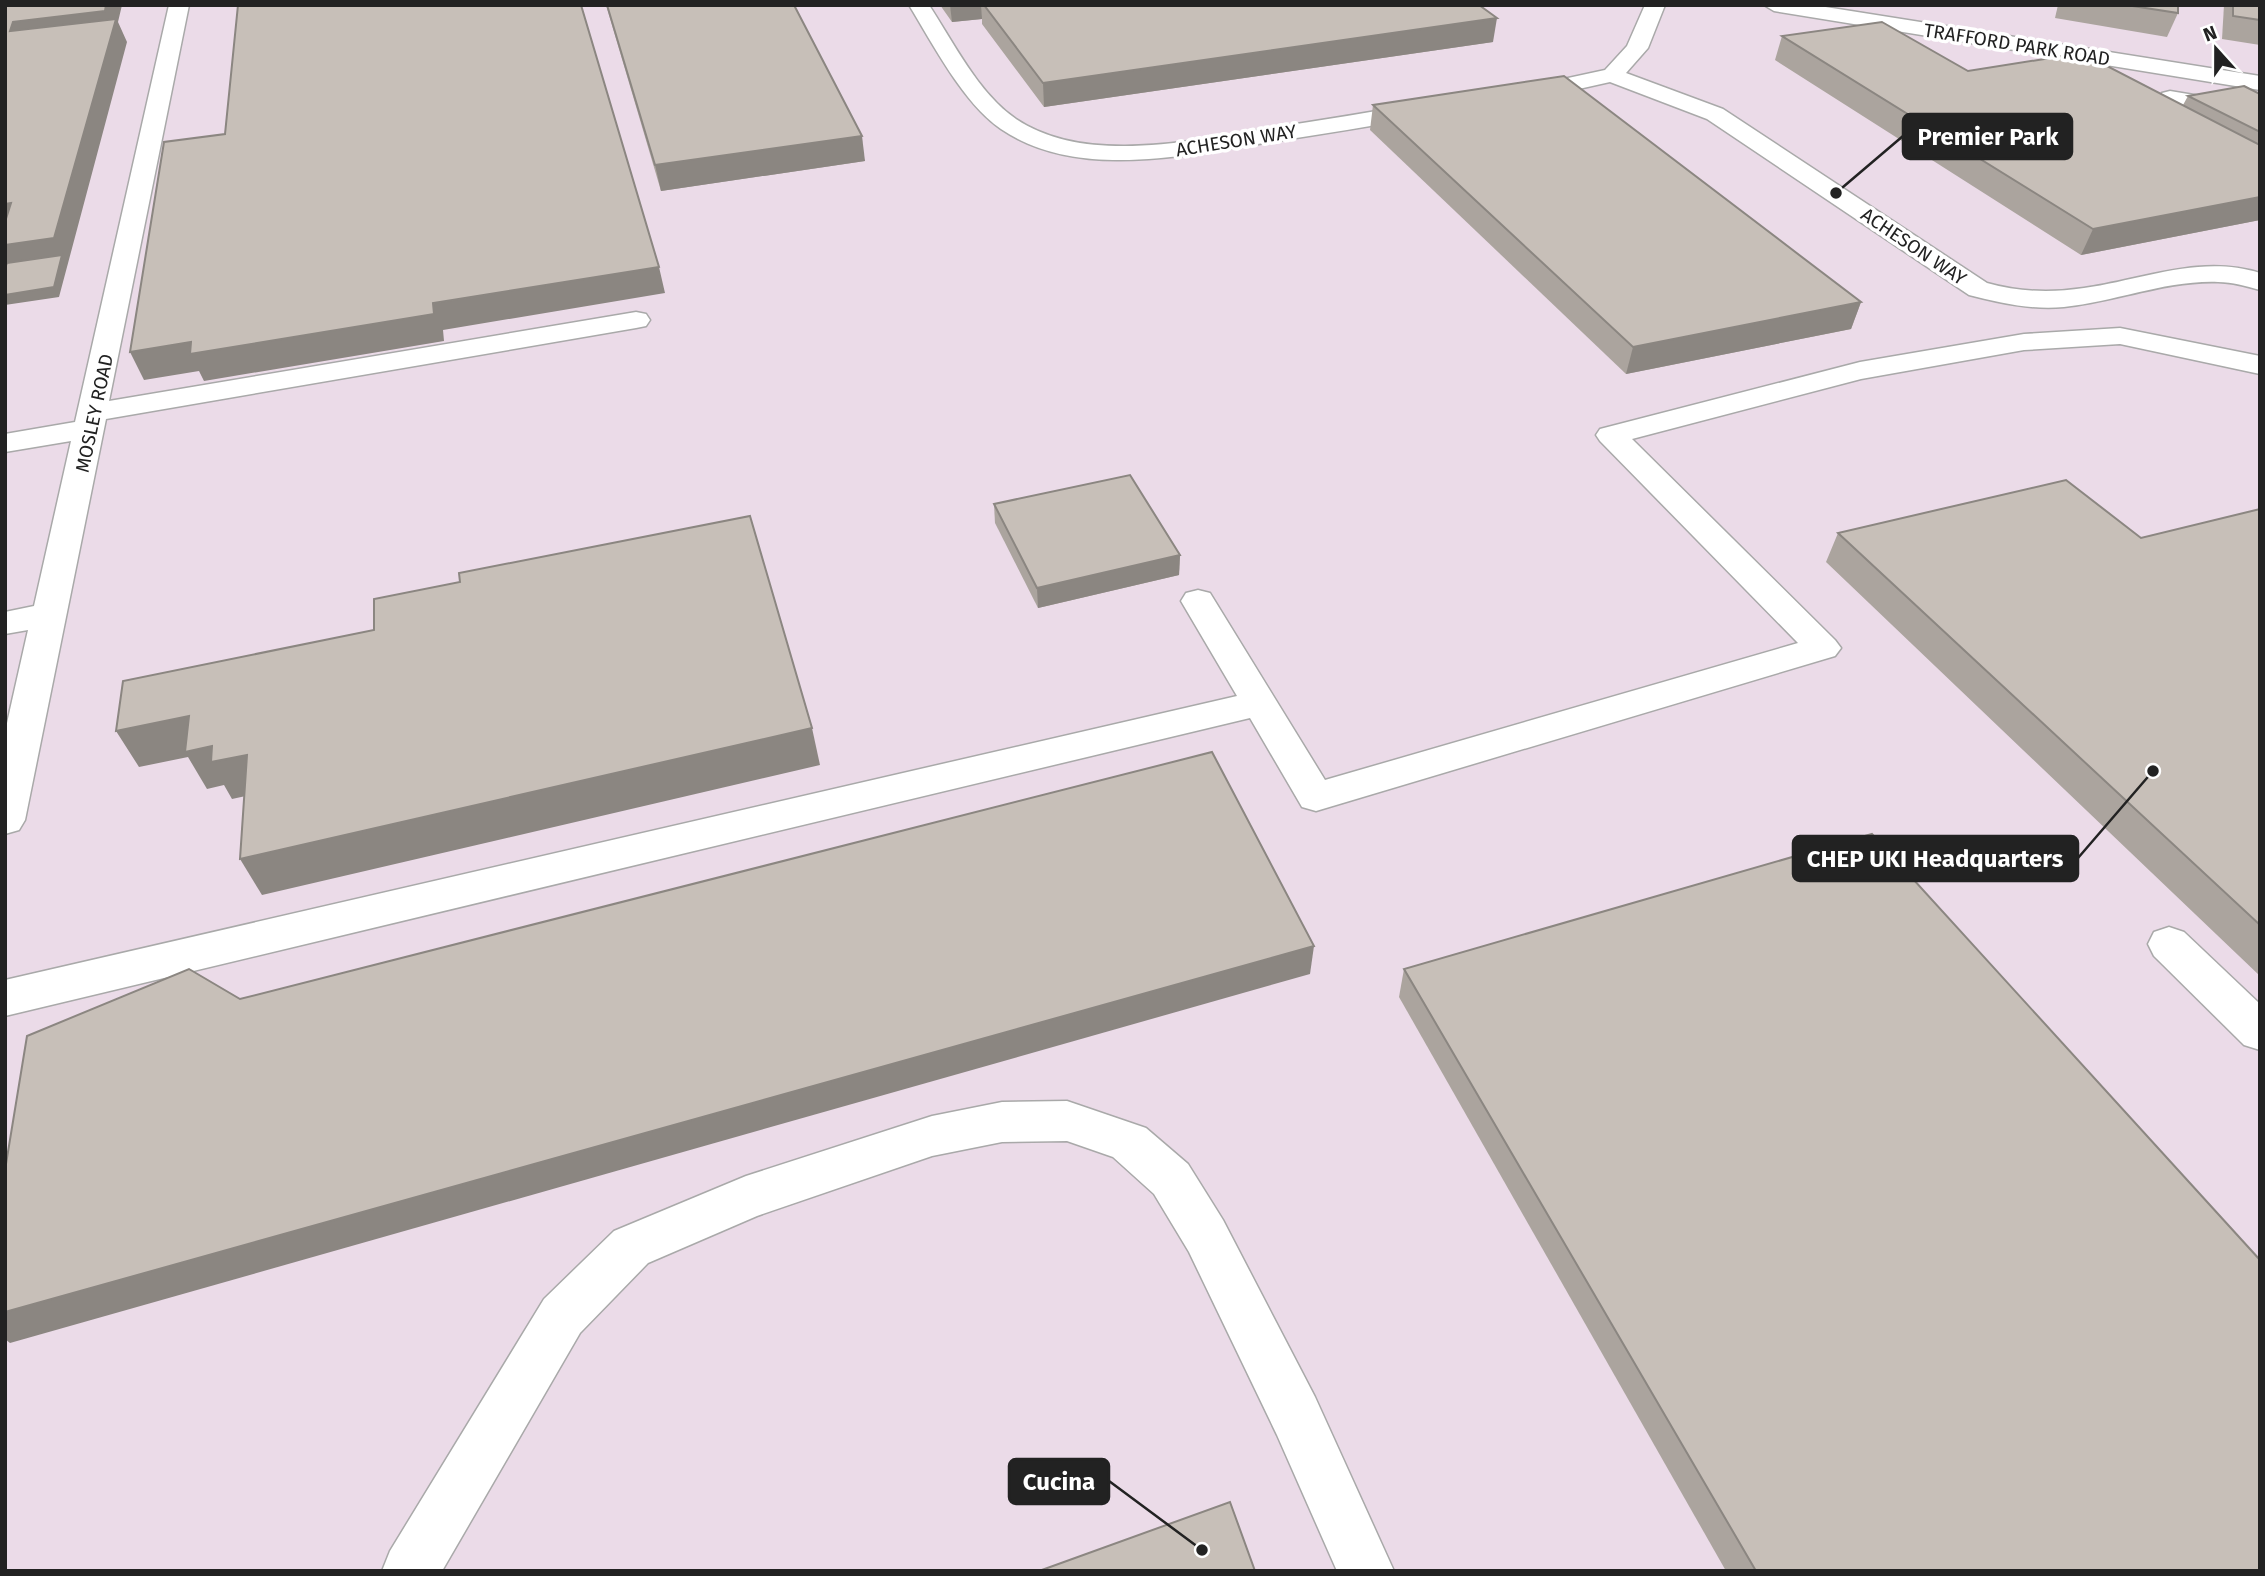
<svg xmlns="http://www.w3.org/2000/svg" width="2265" height="1576" font-family="'Fira Sans',sans-serif">
<style>
.industrial{fill:#ebdbe8}
.lines{fill:none;stroke-linecap:round;stroke-linejoin:round}
.minor-casing{stroke:#a9a9a9;stroke-width:3}
.minor{fill:#fff;fill-rule:evenodd}
.wall{fill:#aba49e}
.shaded-wall{fill:#8b8681}
.building{fill:#c7bfb8;stroke:#8b8681;stroke-width:2}
.labels{text-anchor:middle;stroke-width:7;stroke-linejoin:round;paint-order:stroke}
.far-street-label{font-size:19px;fill:#222;stroke:#fff}
.leader{fill:none;stroke:#222;stroke-width:2.5}
.callout-dot{fill:#222;stroke:#fff;stroke-width:2.5}
.callout{fill:#222;stroke:#222;stroke-width:2.5}
.callout-label{font-size:24px;text-anchor:middle;font-weight:bold;fill:#fff}
</style>
<rect width="100%" height="100%" fill="#f2efe9"/>
<rect class="industrial" x="5" y="5" width="2255" height="1566"/>
<g class="lines">
<defs>
<g id="minor">
<polygon points="169,5 189,5 109,401 636,312 646,314 650,320 646,326 636,328 106,419 25,820 19,830 5,834 5,732 28,630 5,634 5,612 34,606 71,441 5,452 5,434 75,422"/>
<path d="M909 5H929C954 43 978 93 1016 119 1086 166 1194 140 1271 128 1322 120 1372 112 1423 103L1431 105 1434 110 1431 115 1423 117C1372 126 1322 134 1271 142 1186 155 1078 181 1001 129 963 103 933 44 909 5Z"/>
<path d="M1645 5H1665L1648 48 1626 73 1723 109 1987 283C2019 292 2051 293 2084 288 2142 280 2201 254 2260 273V290C2245 286 2233 282 2218 282 2166 280 2115 302 2064 307 2031 310 2000 303 1969 295L1707 119 1610 82 1521 102 1513 100 1510 95 1513 90 1605 70 1627 46Z"/>
<polygon points="1764,5 1813,5 2260,76 2260,90 1774,11"/>
<polygon points="2170,91 2260,106 2260,120 2162,103 2159,98 2162,93"/>
<polygon points="2120,328 2260,356 2260,374 2120,344 2024,350 1861,379 1632,439 1835,640 1841,648 1835,656 1316,811 1302,807 1250,718 5,1016 5,980 1237,696 1181,601 1186,593 1198,590 1210,593 1325,780 1798,643 1600,441 1596,435 1600,429 1860,362 2024,334"/>
<polygon points="2169,927 2184,932 2260,1004 2260,1050 2244,1045 2154,956 2148,944 2154,932"/>
<polygon points="1067,1101 1146,1128 1188,1164 1223,1220 1315,1397 1394,1571 1337,1571 1277,1435 1189,1252 1154,1194 1113,1157 1067,1141 1002,1142 932,1156 757,1216 648,1263 580,1333 442,1571 382,1571 390,1551 544,1299 614,1231 746,1176 932,1116 1002,1102"/>
</g>
</defs>
<use href="#minor" class="minor-casing"/>
<use href="#minor" class="minor"/>
</g>
<g class="wall">
<polygon points="606,5 794,5 865,161 661,191"/>
<polygon points="940,5 1479,5 1493,42 1044,107 982,24 982,19 952,22"/>
<polygon points="2058,5 2178,5 2178,13 2167,37 2055,18"/>
<polygon points="2224,5 2260,5 2260,45 2222,39"/>
<polygon points="1782,36 1968,71 2183,105 2188,96 2260,94 2260,220 2081,255 1775,60"/>
<polygon points="1373,105 1861,302 1851,329 1626,374 1370,130"/>
<polygon points="994,504 1180,555 1179,575 1038,608 995,523"/>
<polygon points="2260,509 2260,976 1826,562 1838,533 2141,538"/>
<polygon points="1404,969 2260,1571 1726,1571 1399,997"/>
</g>
<g class="shaded-wall">
<polygon points="106,5 122,5 118,22 127,42 59,297 5,305 5,295 12,272 5,260 5,245 54,238 10,31 13,22"/>
<polygon points="950,5 981,5 982,19 952,22"/>
<polygon points="1497,18 1493,42 1044,107 1043,83"/>
<polygon points="862,136 865,161 661,191 655,165"/>
<polygon points="2260,197 2260,220 2081,255 2093,229"/>
<polygon points="11,203 5,232 5,204"/>
<polygon points="659,267 665,293 443,330 444,341 204,381 199,371 144,380 130,352"/>
<polygon points="1861,302 1851,329 1626,374 1633,347"/>
<polygon points="1180,555 1179,575 1038,608 1037,588"/>
<polygon points="189,716 212,746 247,755 268,791 232,799 224,785 207,789 188,757 139,767 116,731"/>
<polygon points="812,728 820,765 262,895 240,859"/>
<polygon points="1314,946 1310,974 10,1343 5,1339 5,1312"/>
</g>
<g class="building">
<polygon points="5,5 106,5 105,11 13,22 10,31 116,19 54,238 5,245 5,222 11,203 5,204"/>
<polygon points="238,5 581,5 659,267 433,303 434,314 190,354 191,342 130,352 164,142 225,134"/>
<polygon points="607,5 794,5 862,136 655,165"/>
<polygon points="984,5 1479,5 1497,18 1043,83"/>
<polygon points="2126,5 2178,5 2178,13"/>
<polygon points="2233,5 2260,5 2260,20 2233,16"/>
<polygon points="1882,22 1968,71 2082,53 2260,145 2260,197 2093,229 1782,36"/>
<polygon points="1564,76 1861,302 1633,347 1373,105"/>
<polygon points="2244,86 2260,94 2260,132 2188,96"/>
<polygon points="62,255 54,287 5,295 5,268 7,263"/>
<polygon points="1130,475 1180,555 1037,588 994,504"/>
<polygon points="2066,480 2141,538 2260,509 2260,925 1838,533"/>
<polygon points="750,516 812,728 240,859 247,755 211,762 212,746 185,752 189,716 116,731 123,681 374,630 374,599 460,582 459,573"/>
<polygon points="1212,752 1314,946 5,1312 5,1170 27,1036 189,969 240,999"/>
<polygon points="1872,834 2260,1260 2260,1571 1756,1571 1404,969"/>
<polygon points="1230,1502 1255,1571 1039,1571"/>
</g>
<g class="labels">
<g class="far-street-label">
<text transform="translate(2017 44) rotate(9)" y="7">TRAFFORD PARK ROAD</text>
<text transform="translate(1236 140) rotate(-9)" y="7">ACHESON WAY</text>
<text transform="translate(1914 246) rotate(34)" y="7">ACHESON WAY</text>
<text transform="translate(94 413) rotate(-78)" y="7">MOSLEY ROAD</text>
</g>
</g>
<path class="leader" d="M1836 193L1903 136M2153 771L2078 858M1202 1550L1109 1481"/>
<g class="callout-dot">
<circle cx="1836" cy="193" r="7"/>
<circle cx="2153" cy="771" r="7"/>
<circle cx="1202" cy="1550" r="7"/>
</g>
<g class="callout">
<rect x="1903" y="114" width="169" height="45" rx="7"/>
<rect x="1793" y="836" width="285" height="45" rx="7"/>
<rect x="1009" y="1459" width="100" height="45" rx="7"/>
</g>
<g class="callout-label">
<text x="1988" y="145">Premier Park</text>
<text x="1935" y="867">CHEP UKI Headquarters</text>
<text x="1059" y="1490">Cucina</text>
</g>
<rect width="2265" height="1576" fill="none" stroke="#222222" stroke-width="14"/>
<g transform="translate(2216 49) rotate(339)" stroke="#ffffff" stroke-width="5" paint-order="stroke">
<path d="M0-5L12 26L0 18L-12 26Z" fill="#222222"/>
<text y="-10" font-size="19" font-weight="bold" text-anchor="middle" fill="#222222">N</text>
</g>
</svg>
